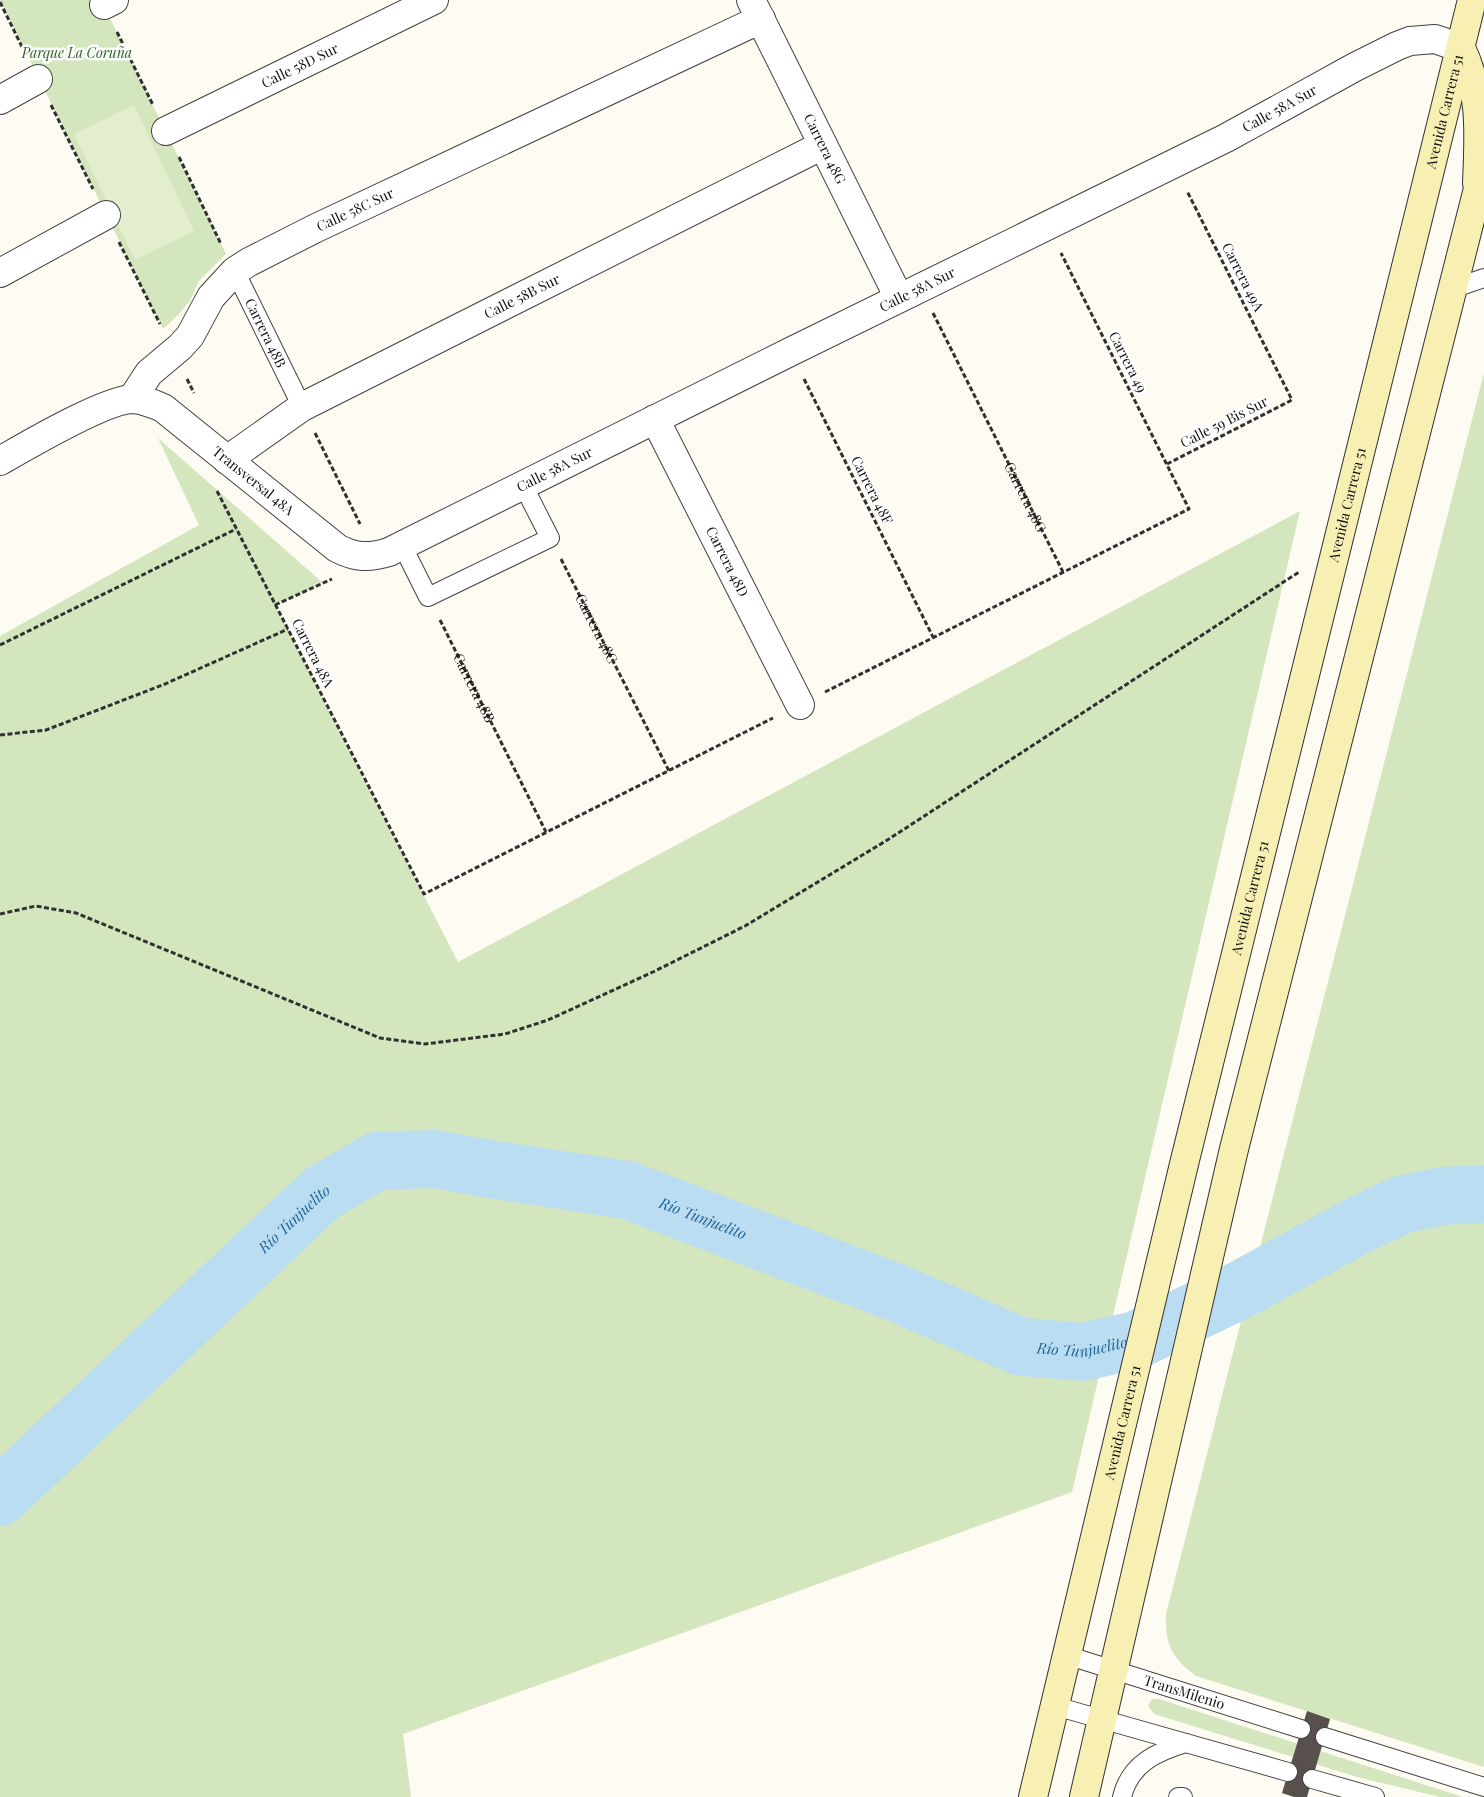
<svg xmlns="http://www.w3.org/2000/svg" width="1484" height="1797" font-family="'Playfair Display',serif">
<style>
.green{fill:#d3e6be}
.pitch{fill:#e3eecf}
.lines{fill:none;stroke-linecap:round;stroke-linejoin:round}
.river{stroke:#bbddf1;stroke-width:58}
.building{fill:#57504c}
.service-casing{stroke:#424242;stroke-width:20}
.minor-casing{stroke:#424242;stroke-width:30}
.tertiary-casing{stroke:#424242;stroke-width:30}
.secondary-casing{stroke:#313131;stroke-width:30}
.path{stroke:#313131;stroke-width:3;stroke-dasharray:5 2.5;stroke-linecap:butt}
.service{stroke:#fff;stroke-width:18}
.minor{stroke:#fff;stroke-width:28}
.tertiary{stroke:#fff;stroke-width:28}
.secondary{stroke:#f8f0b3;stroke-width:28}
.labels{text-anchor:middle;stroke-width:5;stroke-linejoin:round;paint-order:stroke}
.park-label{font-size:14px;font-style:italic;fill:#316224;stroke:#fff}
.street-label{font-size:14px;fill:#0f0f0f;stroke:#fff}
.water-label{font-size:15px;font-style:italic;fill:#226597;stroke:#fff}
</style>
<rect width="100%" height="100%" fill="#fefbf2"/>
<g class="green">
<polygon points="0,0 101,0 226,254 199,281 190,301 177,316 163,329"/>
<path d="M1484 373V1767L1196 1676C1172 1658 1165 1645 1166 1614Z"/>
<polygon points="158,438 323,583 275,606 458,962 1300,511 1072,1492 403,1734 411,1797 0,1797 0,636 199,525"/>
<polygon points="1152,1699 1159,1699 1463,1797 1440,1797 1357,1777 1154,1714 1148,1706"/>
</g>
<polygon class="pitch" points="134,105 194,231 135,260 74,134"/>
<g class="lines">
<path class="river" id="s1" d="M0 1497 322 1193 377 1161 435 1159 489 1169 627 1190 892 1291 1022 1347 1083 1352 1136 1340 1242 1289 1359 1225 1401 1205 1442 1196 1484 1194"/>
</g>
<polygon class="building" points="1307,1711 1330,1719 1307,1797 1294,1797 1282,1793"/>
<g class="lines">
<defs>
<g id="service">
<path id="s5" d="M235 271 302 407"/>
<polyline points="1452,289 1484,278"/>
<polyline points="402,545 428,597 550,538 523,485"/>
<path id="s6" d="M1066 1655 1301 1729"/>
<polyline points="1055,1706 1288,1772"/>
<polyline points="1325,1737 1484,1787"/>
<polyline points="1312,1779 1375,1797"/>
<path d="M1122 1797C1130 1764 1156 1752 1186 1743"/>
<polyline points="1178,1797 1183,1797"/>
</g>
<g id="minor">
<polyline points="104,5 114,0"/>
<polyline points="0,100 38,79"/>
<path id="s7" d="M166 131 434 0"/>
<polyline points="0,273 106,215"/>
<path id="s8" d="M132 399 149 373 180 347 190 336 211 297 235 271 249 262 314 229 761 19"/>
<path id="s9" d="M655 419 800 705"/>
<path id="s10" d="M227 460 302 407 823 145"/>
</g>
<g id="tertiary">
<path id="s11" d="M751 0 899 298"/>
<path id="s12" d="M0 461C26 446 108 398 134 399 144 400 154 404 163 408L337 548C355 558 370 558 389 552L790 352 1226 138 1355 67 1397 46 1410 41 1435 39 1461 48"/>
</g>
<g id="secondary">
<path d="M1461 48C1482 91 1479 136 1477 183"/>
<path id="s13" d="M1033 1797 1185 1160 1472 0"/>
<polyline points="1084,1797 1234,1149 1484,165"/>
</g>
</defs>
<use href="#service" class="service-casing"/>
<use href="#minor" class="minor-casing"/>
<use href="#tertiary" class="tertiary-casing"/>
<use href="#secondary" class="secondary-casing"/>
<g class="path">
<polyline points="0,2 25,53"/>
<polyline points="117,32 153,105"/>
<polyline points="51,105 93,189"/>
<polyline points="179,157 221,244"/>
<polyline points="119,242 160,324"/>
<path id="s2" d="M933 313 1063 572"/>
<polyline points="187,379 194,393"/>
<polyline points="804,379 933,637"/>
<polyline points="315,433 360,524"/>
<polyline points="1167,464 1292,400 1187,191"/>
<polyline points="217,491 424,894 773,718"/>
<path id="s3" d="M561 559 669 771"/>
<polyline points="275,605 332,579"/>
<path id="s4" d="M440 620 546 832"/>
<polyline points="0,645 236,529"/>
<polyline points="825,692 1189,509 1061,253"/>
<polyline points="0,735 46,730 165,684 288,629"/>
<polyline points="0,914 36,906 76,913 380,1038 425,1044 505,1034 548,1020 653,972 745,926 889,839 1299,572"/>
</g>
<use href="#service" class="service"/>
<use href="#minor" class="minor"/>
<use href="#tertiary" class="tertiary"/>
<use href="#secondary" class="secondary"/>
</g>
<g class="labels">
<g class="park-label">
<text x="77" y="58">Parque La Coruña</text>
</g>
<g class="street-label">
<text dy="5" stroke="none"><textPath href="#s7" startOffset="149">Calle 58D Sur</textPath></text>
<text dy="5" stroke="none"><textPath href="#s12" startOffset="1451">Calle 58A Sur</textPath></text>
<text dy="5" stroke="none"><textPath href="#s13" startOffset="1735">Avenida Carrera 51</textPath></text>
<text dy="5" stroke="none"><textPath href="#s11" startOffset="166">Carrera 48G</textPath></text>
<text dy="5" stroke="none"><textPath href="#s8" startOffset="301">Calle 58C Sur</textPath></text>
<text transform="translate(1243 277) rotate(63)" y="5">Carrera 49A</text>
<text dy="5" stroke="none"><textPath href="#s12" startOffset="1046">Calle 58A Sur</textPath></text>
<text dy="5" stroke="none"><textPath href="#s10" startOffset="338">Calle 58B Sur</textPath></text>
<text dy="5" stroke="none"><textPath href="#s5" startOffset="69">Carrera 48B</textPath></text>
<text transform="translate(1128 362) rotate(63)" y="5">Carrera 49</text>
<text transform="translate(1224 422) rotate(-27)" y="5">Calle 59 Bis Sur</text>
<text dy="5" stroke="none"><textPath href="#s12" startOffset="641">Calle 58A Sur</textPath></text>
<text dy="5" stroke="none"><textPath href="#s12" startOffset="295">Transversal 48A</textPath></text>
<text transform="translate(872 490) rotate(63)" y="5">Carrera 48F</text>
<text dy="5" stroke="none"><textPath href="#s2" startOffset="206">Carrera 48G</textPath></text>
<text dy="5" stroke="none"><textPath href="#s13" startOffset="1330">Avenida Carrera 51</textPath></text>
<text dy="5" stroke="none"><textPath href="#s9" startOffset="160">Carrera 48D</textPath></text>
<text dy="5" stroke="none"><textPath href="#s3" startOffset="78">Carrera 48C</textPath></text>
<text transform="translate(313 653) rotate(63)" y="5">Carrera 48A</text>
<text dy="5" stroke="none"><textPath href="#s4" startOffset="76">Carrera 48B</textPath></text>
<text dy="5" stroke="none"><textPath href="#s13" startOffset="925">Avenida Carrera 51</textPath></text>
<text dy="5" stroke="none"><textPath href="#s13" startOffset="385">Avenida Carrera 51</textPath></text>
<text dy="5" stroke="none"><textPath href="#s6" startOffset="124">TransMilenio</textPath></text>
</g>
<g class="water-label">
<text dy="5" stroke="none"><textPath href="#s1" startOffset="840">Río Tunjuelito</textPath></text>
<text dy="5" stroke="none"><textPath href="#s1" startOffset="405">Río Tunjuelito</textPath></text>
<text dy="5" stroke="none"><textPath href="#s1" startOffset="1245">Río Tunjuelito</textPath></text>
</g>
</g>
</svg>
